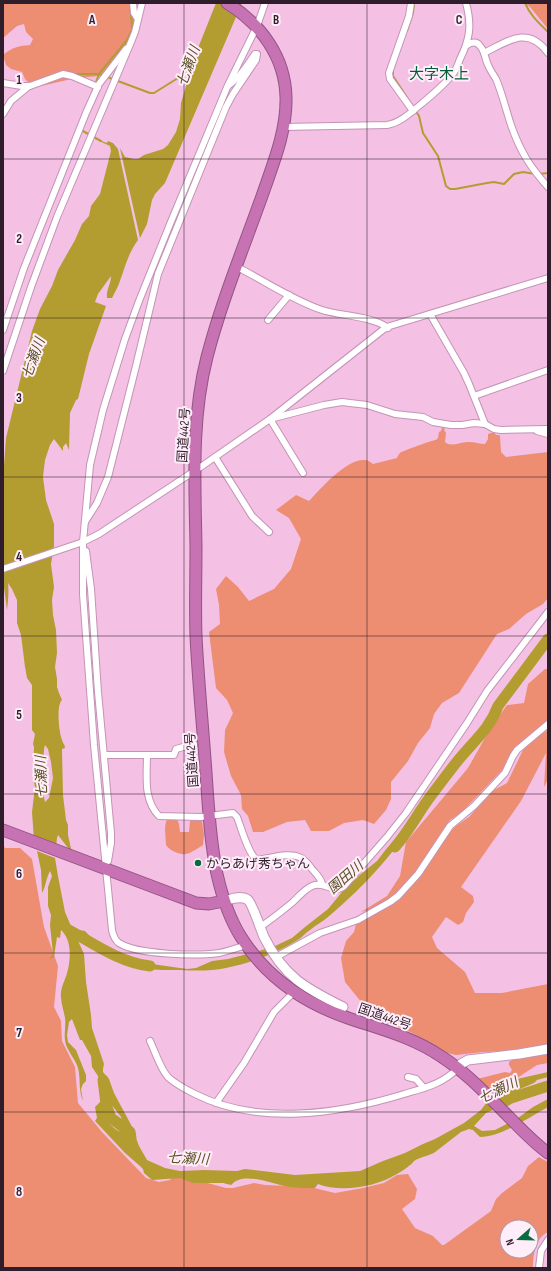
<svg xmlns="http://www.w3.org/2000/svg" width="551" height="1271" font-family="'Sofia Sans Condensed','Noto Sans JP',sans-serif">
<style>
.green{fill:#ed8e72;fill-rule:evenodd}
.water{fill:#b39d30;fill-rule:evenodd}
.lines{fill:none;stroke-linecap:round;stroke-linejoin:round}
.stream{stroke:#b39d30;stroke-width:2}
.river{stroke:#b39d30;stroke-width:11}
.street-casing{stroke:#c493b6;stroke-width:8}
.secondary-casing{stroke:#c493b6;stroke-width:11}
.highway-casing{stroke:#925483;stroke-width:13}
.street{stroke:#fff;stroke-width:6}
.secondary{stroke:#fff;stroke-width:9}
.highway{stroke:#c772b2;stroke-width:11}
.grid{fill:none;stroke:#301d2b;stroke-width:1;stroke-opacity:0.55}
.poi-dot{fill:#086b41;stroke:#ffeef9;stroke-width:1.5}
.labels{text-anchor:middle;stroke-width:4;stroke-linejoin:round;paint-order:stroke}
.street-label{font-size:13px;fill:#301d2b;stroke:#ffeef9}
.poi-label{font-size:13px;fill:#301d2b;stroke:#ffeef9;text-anchor:start}
.water-label{font-size:14px;font-style:italic;fill:#5b5126;stroke:#ffeef9}
.quarter-label{font-size:15px;fill:#015e37;stroke:#ffeef9}
.grid-label{font-size:13px;text-anchor:middle;font-weight:bold;fill:#301d2b;stroke:#ffeef9;stroke-width:4;stroke-linejoin:round;paint-order:stroke}
</style>
<rect width="100%" height="100%" fill="#f4c1e5"/>
<g class="green">
<path d="M3 3H129L136 25 129 42 122 48 107 70 99 76 76 78 41 86H32L25 79 22 72 11 69 6 65 3 55C13 47 18 46 30 45L33 39 26 32 24 24 17 26 3 38Z"/>
<polygon points="525,3 548,3 548,29 530,7"/>
<path d="M442 427 445 429 444 430 446 433 445 442C452 448 461 441 469 442 475 442 480 444 485 444L488 439V434L494 432 496 435H499L500 436 501 452 506 457 548 452V598L543 604 526 614 509 629 497 634 459 693 442 703 434 714 430 728 418 743 408 761 391 782V799L386 810 374 824 363 820 344 823 329 831H311L305 820 287 822 263 832H253L248 816 242 809 241 795 231 776 224 752 225 730 233 713 227 700 216 688 209 632 220 624 219 605 216 589 226 576 238 587 249 601 274 589 291 569 301 539 289 518 276 510 296 495 309 501C320 489 347 458 365 460 368 460 370 462 373 464L397 458C397 457 399 454 400 453 402 451 433 440 436 440L438 438 439 432 441 431Z"/>
<polygon points="545,669 548,669 548,720 516,746 505,767 461,813 450,820 442,831 416,873 414,883 427,867 449,833 456,826 469,817 492,791 507,783 523,750 535,738 548,730 548,779 544,787 546,753 521,801 461,887 473,896 474,902 466,913 463,922 458,925 446,917 432,937 437,948 465,972 475,993 502,993 548,984 548,1063 537,1065 493,1094 477,1079 505,1072 510,1073 512,1070 509,1065 509,1062 516,1057 512,1051 483,1052 456,1055 443,1052 412,1033 399,1027 372,1019 366,1015 362,1003 345,982 341,958 346,941 354,932 356,924 376,908 361,912 387,896 400,876 406,842 468,768 490,729 507,705 524,703 528,684"/>
<path d="M168 818 177 819 179 824 180 832H189L190 821 192 820 202 821 204 835 203 845C200 847 189 854 186 854 179 855 169 850 166 845 166 837 163 824 168 818Z"/>
<path d="M3 844 5 848H20L32 859 44 927 58 966 54 1007 61 1021 62 1041 75 1067 78 1103 102 1132 146 1178 159 1182 170 1180 172 1177 178 1175 226 1188H233L254 1183 265 1185 310 1187 335 1193 363 1188 384 1183 397 1175 408 1174 417 1189 415 1199 402 1209 415 1228 433 1236 442 1245H444L491 1211 496 1199 502 1193 522 1178 528 1166 539 1157 548 1162V1232C535 1238 533 1256 533 1268H3ZM507 1227H531V1251H507Z"/>
</g>
<g class="water">
<polygon points="216,3 242,3 165,183 155,194 152,200 147,224 140,238 120,148 125,157 134,159 138,159 144,155 163,149 168,145 176,132 180,119 181,103 188,79 193,71 194,58"/>
<path d="M99 140 107 143 108 141 113 143 118 149 138 240C129 252 126 264 121 278 119 285 115 292 112 298H107C106 290 111 284 111 276L98 294 95 302 106 306 89 354 78 399 76 400 70 413 69 450 66 443 63 447V451L54 439 50 445 45 460 43 477 46 500 54 524V546L51 564 54 587 52 600 53 615 56 630 57 653 55 667 57 679V687L59 693 62 700C56 706 59 732 62 740 63 744 65 744 65 748L62 749 63 795 66 820 68 825V835L72 853 58 835 57 838 56 848 34 840 32 812 35 787 33 777 34 747 33 744 35 734 32 730V685L27 678 25 667 21 635 17 623V600L12 589 8 583C9 592 8 601 7 610L3 580V479L6 438 32 331 40 309 52 286 58 270 75 240 82 224 89 216 91 206 100 194 111 151 110 146 99 141ZM45 745 48 749 51 762 53 778 49 798 45 802C42 790 45 777 44 764 44 757 43 752 45 745Z"/>
<path d="M425 803C401 847 366 885 328 917 322 922 316 925 310 930 305 933 302 938 296 941 275 954 250 963 226 968 212 971 196 971 181 970 168 970 154 971 142 967 137 966 136 962 132 960 125 956 112 958 103 953 93 947 89 931 75 934L84 954 86 982 91 1015 92 1028 104 1064 103 1069V1072L109 1079 114 1093 136 1134V1138L139 1146 147 1160 165 1168 180 1171 204 1170 237 1171 245 1169 295 1175 360 1171 383 1161 405 1153 423 1144 435 1139 464 1123 481 1110 493 1094 503 1087 513 1082 517 1079 548 1072V1077L537 1080 534 1083 520 1089 514 1093 511 1098 502 1106 486 1113 474 1126 482 1131 495 1130 518 1118 533 1107 548 1099V1107C529 1117 502 1137 480 1137L473 1130 469 1129 461 1132 439 1149C432 1156 422 1156 414 1161 414 1161 411 1165 410 1165 407 1168 402 1171 397 1174 376 1187 341 1193 318 1184L315 1188C306 1188 298 1188 290 1187 273 1185 244 1170 231 1185L223 1183H193L180 1178 152 1180 144 1173 143 1169 140 1166 125 1153 95 1121 97 1118 95 1107 100 1102 103 1103C102 1115 110 1128 121 1132L124 1126 121 1117 108 1100 103 1089 98 1076 92 1067 91 1056 82 1040H80L72 1019 69 1022 67 1035 68 1042 76 1050 86 1075V1081L83 1084 81 1089 83 1101C78 1089 81 1080 78 1068 75 1058 66 1050 65 1040 64 1033 66 1026 65 1018 64 1011 61 1004 61 997 60 988 65 981 67 973 71 959 72 940 61 930L60 938 57 937 54 957 49 959 53 954 50 925 51 915 48 906V887L52 876 50 871C46 878 46 886 42 893L41 870 37 851 55 858 58 876 65 912 71 926 73 929 85 931 98 945 107 951 114 953 152 964 187 969 196 968 212 961 228 959 259 951 275 946 292 938 305 927 328 909 342 892 361 874 377 861 387 848 413 820Z"/>
</g>
<g class="lines">
<g class="stream">
<path d="M525 3C530 15 539 23 548 32"/>
<polyline points="407,31 413,13 414,3"/>
<polyline points="393,71 393,76 419,116 423,133 438,156 446,186 450,189 455,189 487,183 494,182 504,184 514,174 523,172 535,174"/>
<polyline points="73,74 99,74 150,93 154,93 186,73 195,70"/>
<polyline points="92,93 99,74 127,40 132,30 132,25 130,4"/>
<polyline points="81,130 101,141"/>
<polyline points="539,174 548,173"/>
</g>
<g class="river">
<path d="M395 847C409 831 418 813 430 797 440 784 450 770 460 758 475 740 490 728 498 706L548 639"/>
<path d="M69 930C94 944 121 963 150 966"/>
<polyline points="103,1080 106,1104 111,1118 130,1132 131,1138"/>
<polyline points="500,1104 511,1098 548,1086"/>
</g>
<defs>
<g id="street">
<polyline points="133,3 134,13 138,19"/>
<polyline points="411,3 409,16 389,73 390,79 413,111"/>
<path d="M467 45C471 42 477 41 480 46 485 51 485 59 488 65 490 70 493 74 496 79 502 93 506 110 511 125 520 151 530 167 548 187"/>
<path d="M484 53C508 41 528 25 548 53"/>
<polyline points="3,83 22,86 30,86 63,74 72,76 98,87"/>
<polyline points="3,114 11,101 29,86"/>
<path d="M283 127 387 125C400 123 410 113 420 105 431 96 443 86 452 75 456 71 458 65 460 59 470 39 472 25 466 3"/>
<path d="M237 267C265 281 292 300 322 310 341 316 373 316 388 328"/>
<polyline points="430,314 464,373 469,384 485,424"/>
<polyline points="268,320 289,295"/>
<polyline points="3,330 24,268 86,113 99,84 126,49"/>
<polyline points="3,371 31,287 57,217 131,42 135,32 142,3"/>
<polyline points="474,396 548,370"/>
<polyline points="537,431 548,434"/>
<polyline points="215,457 252,516 269,532"/>
<polyline points="303,473 270,419 324,405 342,402 350,403 367,405 395,414 423,417 433,422 451,425 462,425 474,423 485,424 494,429 501,430 548,429"/>
<path d="M85 522 97 503 108 477 136 366 158 274 226 107 233 94 256 60 257 54H255C248 64 240 78 229 85"/>
<polyline points="86,551 91,589 98,692 111,833 111,843 108,861"/>
<polyline points="3,569 83,542 99,534 202,466 270,419 384,329 390,326 548,278"/>
<polyline points="104,755 174,755 176,749 194,744"/>
<path d="M147 755C147 776 143 800 159 816L201 817 233 813 237 817C241 827 248 853 256 859 260 862 288 850 301 858 305 860 309 865 312 869 316 874 321 878 322 884"/>
<path d="M260 927C271 920 282 911 293 902 298 897 305 889 312 886 324 880 334 895 344 886L387 837 406 813 467 723 487 691 548 612"/>
<path d="M246 945C237 948 229 951 219 953 197 956 138 955 119 943 115 940 113 935 112 930L94 745 83 594V542L90 465 103 410 125 339 139 301 170 224 228 85 257 26 265 3"/>
<polyline points="276,957 320,933 358,920 390,902 398,896 418,874 450,826 474,806 505,773 513,756 517,750 548,724"/>
<path d="M150 1041C155 1051 161 1071 169 1078 177 1085 187 1090 195 1094 258 1126 339 1114 404 1094 424 1088 443 1084 458 1068"/>
<polyline points="408,1077 416,1079 424,1088"/>
<polyline points="216,1103 244,1063 274,1012 294,992"/>
<polyline points="539,1268 541,1251 548,1240"/>
</g>
<g id="secondary">
<path d="M224 901C231 899 241 895 248 900 252 903 261 930 264 937 284 977 305 988 343 1007"/>
<polyline points="458,1068 461,1064 468,1060 519,1054 548,1049"/>
</g>
<g id="highway">
<path d="M227 3C261 24 285 57 286 97 287 131 273 164 262 196 243 249 221 303 207 357 191 419 195 484 196 547 196 577 195 607 196 636 198 677 202 718 205 759 208 797 209 836 217 874 222 896 229 918 241 937 266 977 304 1003 348 1018 380 1029 413 1037 442 1057 467 1073 487 1095 508 1116 521 1129 533 1142 548 1153"/>
<polyline points="3,830 196,903 209,904 224,901"/>
</g>
</defs>
<use href="#street" class="street-casing"/>
<use href="#secondary" class="secondary-casing"/>
<use href="#highway" class="highway-casing"/>
<use href="#street" class="street"/>
<use href="#secondary" class="secondary"/>
<use href="#highway" class="highway"/>
</g>
<path class="grid" d="M184 3V1268M367 3V1268M3 159H548M3 318H548M3 477H548M3 636H548M3 794H548M3 953H548M3 1112H548"/>
<circle class="poi-dot" cx="198" cy="863" r="4"/>
<g class="labels">
<g class="street-label">
<text transform="translate(183 435) rotate(-87)" y="5">国道442号</text>
<text transform="translate(191 760) rotate(-94)" y="5">国道442号</text>
<text transform="translate(385 1016) rotate(19)" y="5">国道442号</text>
</g>
<g class="poi-label">
<text x="206" y="868">からあげ秀ちゃん</text>
</g>
<g class="water-label">
<text transform="translate(188 66) rotate(-70)" y="5">七瀬川</text>
<text transform="translate(33 358) rotate(-70)" y="5">七瀬川</text>
<text transform="translate(41 777) rotate(-92)" y="5">七瀬川</text>
<text transform="translate(345 877) rotate(-41)" y="5">園田川</text>
<text transform="translate(498 1090) rotate(-26)" y="5">七瀬川</text>
<text transform="translate(188 1158) rotate(3)" y="5">七瀬川</text>
</g>
<g class="quarter-label">
<text x="439" y="79">大字木上</text>
</g>
</g>
<g class="grid-label">
<text x="92" y="24">A</text>
<text x="276" y="24">B</text>
<text x="459" y="24">C</text>
<text x="19" y="84">1</text>
<text x="19" y="243">2</text>
<text x="19" y="402">3</text>
<text x="19" y="561">4</text>
<text x="19" y="719">5</text>
<text x="19" y="878">6</text>
<text x="19" y="1037">7</text>
<text x="19" y="1196">8</text>
</g>
<rect width="551" height="1271" fill="none" stroke="#301d2b" stroke-width="8"/>
<g transform="translate(519 1239) rotate(250)"><circle r="19" fill="#ffeef9" stroke="#ac9aa7"/>
<path d="M0-3L7 15L0 10L-7 15Z" fill="#086b41"/>
<text y="-6" font-size="11" font-weight="bold" text-anchor="middle" fill="#301d2b">N</text>
</g>
</svg>
